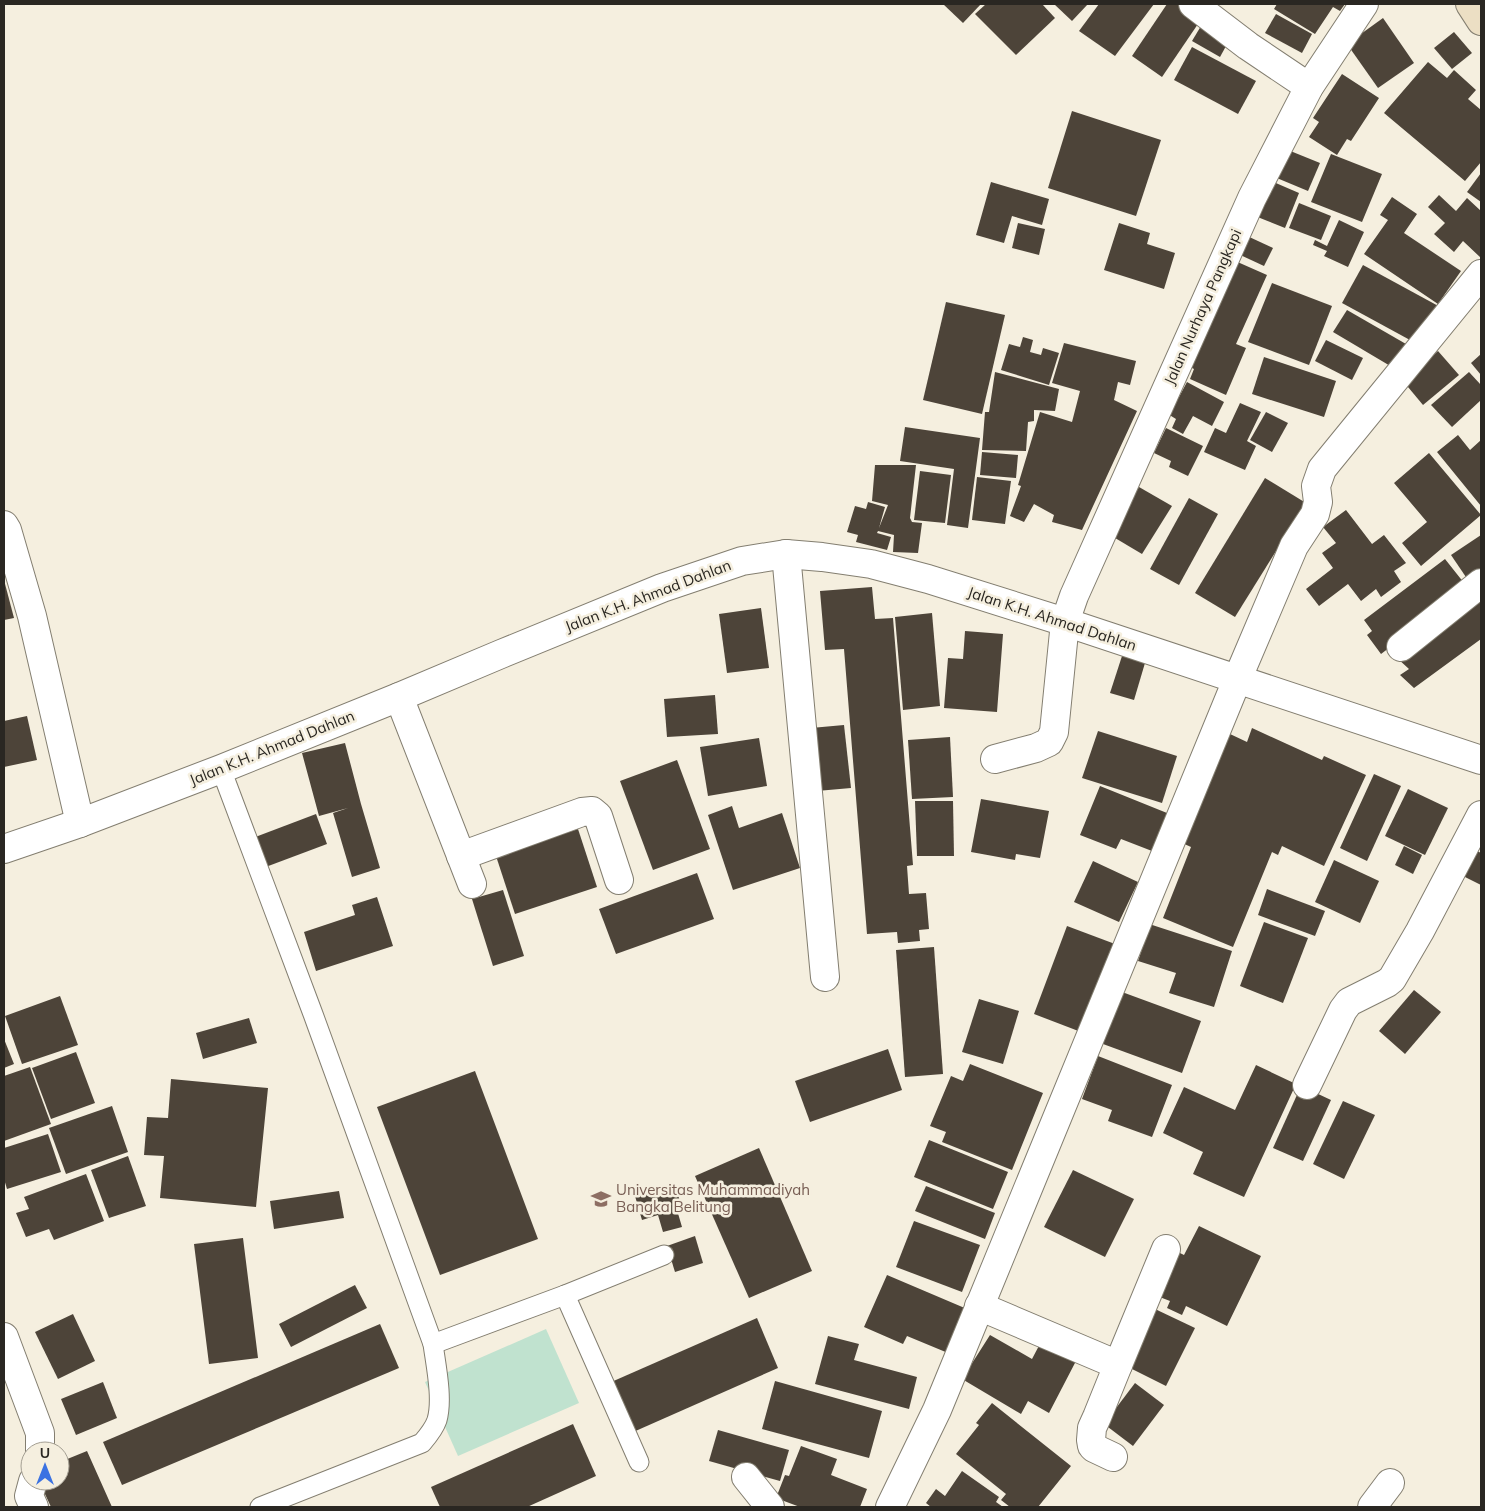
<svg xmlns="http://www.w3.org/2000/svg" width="1485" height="1511" font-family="Mulish,sans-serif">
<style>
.green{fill:#c0e2cf}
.building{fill:#4d4439}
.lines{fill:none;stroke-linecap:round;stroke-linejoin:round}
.service-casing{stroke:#837e70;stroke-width:21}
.minor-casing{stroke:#837e70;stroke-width:30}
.secondary-casing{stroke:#837e70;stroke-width:30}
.service{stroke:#fff;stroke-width:19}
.minor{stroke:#fff;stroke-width:28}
.secondary{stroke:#ecdfc4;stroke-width:28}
.labels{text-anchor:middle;stroke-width:5;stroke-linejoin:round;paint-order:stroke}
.street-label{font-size:15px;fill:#2a2722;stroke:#f5efdf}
.education-label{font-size:15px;fill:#785e54;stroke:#f5efdf;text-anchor:start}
</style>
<rect width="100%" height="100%" fill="#f5efdf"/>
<polygon class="green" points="546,1329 579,1403 458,1456 425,1382"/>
<g class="building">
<polygon points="943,4 981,4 963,23"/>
<polygon points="986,4 1042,4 1055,18 1016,55 975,14"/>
<polygon points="1054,4 1088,4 1072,21"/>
<polygon points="1099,4 1154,4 1115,56 1079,31"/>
<polygon points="1167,4 1180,4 1202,18 1162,77 1132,56"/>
<polygon points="1277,4 1345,4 1340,11 1333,7 1315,34 1274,9"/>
<polygon points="1276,14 1312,34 1302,53 1265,33"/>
<polygon points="1383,18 1414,63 1378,88 1347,44"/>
<polygon points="1204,21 1231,37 1220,57 1192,41"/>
<polygon points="1454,32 1472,53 1452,69 1434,48"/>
<polygon points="1192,47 1256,81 1238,114 1174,80"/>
<polygon points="1428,62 1447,78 1454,70 1476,90 1468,99 1481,110 1481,162 1465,181 1384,113"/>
<polygon points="1342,74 1379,98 1351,141 1347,139 1337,155 1309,137 1319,122 1313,118"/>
<polygon points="1072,111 1161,140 1136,216 1048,188"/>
<polygon points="1283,148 1320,163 1308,191 1272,176"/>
<polygon points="1331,154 1382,174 1362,222 1311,202"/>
<polygon points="1481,173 1481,202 1467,192"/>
<polygon points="1269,180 1299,193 1285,228 1255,216"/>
<polygon points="991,182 1049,199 1042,225 1012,216 1004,243 976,235"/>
<polygon points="1439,195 1456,211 1467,198 1481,211 1481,258 1463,241 1454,252 1434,234 1445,223 1428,207"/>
<polygon points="1392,197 1417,214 1404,233 1461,271 1438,304 1364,254 1388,220 1380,215"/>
<polygon points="1299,203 1331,216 1321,240 1289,228"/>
<polygon points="1339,220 1364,232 1348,267 1324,256 1327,251 1313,245 1315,240 1327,246"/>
<polygon points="1018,223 1045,229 1039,255 1012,248"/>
<polygon points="1119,223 1150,233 1147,244 1175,253 1164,289 1104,270"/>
<polygon points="1245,235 1273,248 1264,266 1236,253"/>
<polygon points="1233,260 1267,275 1236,344 1246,348 1226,395 1190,379 1194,369 1190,367"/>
<polygon points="1363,265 1442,308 1421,346 1342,303"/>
<polygon points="1272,283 1332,306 1309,365 1248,342"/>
<polygon points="946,302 1005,315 982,414 923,400"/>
<polygon points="1347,310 1406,344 1392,367 1333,332"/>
<polygon points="1023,337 1033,340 1030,352 1041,355 1043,348 1059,353 1049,385 1001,370 1009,344 1020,347"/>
<polygon points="1326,340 1363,358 1352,380 1315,361"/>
<polygon points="1064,343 1136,361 1130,385 1118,382 1114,400 1137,411 1082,530 1052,522 1054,515 1034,504 1024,522 1010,516 1021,486 1018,485 1040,412 1072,422 1080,391 1052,383"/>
<polygon points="1438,351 1459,375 1423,405 1403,381"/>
<polygon points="1481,354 1481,375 1471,363"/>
<polygon points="1264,357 1336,381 1324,417 1252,394"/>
<polygon points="995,372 1059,389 1055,411 1034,410 1034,421 1028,422 1026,451 982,450 985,412 989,412"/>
<polygon points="1469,372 1481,385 1481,400 1452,427 1431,405"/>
<polygon points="1187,382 1224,402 1212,426 1193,416 1183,434 1172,428 1176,419 1163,411 1172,393 1179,397"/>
<polygon points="1240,403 1261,412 1247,441 1256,446 1245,470 1204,452 1215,428 1226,433"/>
<polygon points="1266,412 1288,423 1272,452 1250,440"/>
<polygon points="905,427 980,438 968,528 947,525 954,469 900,461"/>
<polygon points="1166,428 1203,446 1188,476 1169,467 1171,461 1154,453"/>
<polygon points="1458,435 1470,450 1481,440 1481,506 1437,452"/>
<polygon points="982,452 1018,455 1016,478 980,475"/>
<polygon points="1429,453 1481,515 1421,566 1402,543 1427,522 1394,483"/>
<polygon points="875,465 916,465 910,518 912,522 922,523 918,553 893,552 894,535 878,531 877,533 891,537 887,550 856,542 858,535 847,532 855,506 866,509 868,502 885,507 879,528 888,505 872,501"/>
<polygon points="920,471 951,475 945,523 914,520"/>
<polygon points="977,477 1011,481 1005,524 972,520"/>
<polygon points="1265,478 1306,503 1235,617 1195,593"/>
<polygon points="1139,487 1172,506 1142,554 1110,535"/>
<polygon points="1189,498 1218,514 1179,585 1150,569"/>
<polygon points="1346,510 1372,544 1384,535 1406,563 1394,571 1401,582 1381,597 1376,589 1361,601 1348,584 1319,606 1306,589 1333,568 1322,553 1336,543 1323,527"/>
<polygon points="1481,535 1481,576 1470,583 1451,555"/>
<polygon points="1445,559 1468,588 1381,654 1367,635 1372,631 1364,620"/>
<polygon points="4,580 14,618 4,620"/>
<polygon points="872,587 875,619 893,618 913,865 907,866 909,894 926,893 929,929 919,930 920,941 898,943 897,932 867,934 844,649 825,650 820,591"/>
<polygon points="1477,594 1481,601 1481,639 1414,688 1400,675 1409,669 1397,658"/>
<polygon points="761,608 769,668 727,673 719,614"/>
<polygon points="932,613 940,706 903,710 895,617"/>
<polygon points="965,631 1003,634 997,712 944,708 948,658 963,659"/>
<polygon points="1122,656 1145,663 1134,700 1110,693"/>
<polygon points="715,695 718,734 667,737 664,699"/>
<polygon points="27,716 37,760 4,767 4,721"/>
<polygon points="844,725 851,788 817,791 811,728"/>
<polygon points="1252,728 1322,760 1324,756 1366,775 1324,866 1282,846 1278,855 1272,852 1233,947 1163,918 1191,847 1180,842 1230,734 1247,742"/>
<polygon points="1098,731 1177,756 1162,803 1082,778"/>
<polygon points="950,737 953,797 912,799 908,740"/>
<polygon points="759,738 767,786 708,796 700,747"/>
<polygon points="345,743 361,804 380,868 352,877 333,813 348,808 319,816 302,753"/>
<polygon points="677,760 710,849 653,870 620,781"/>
<polygon points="1374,774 1401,786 1367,861 1340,848"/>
<polygon points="1100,786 1167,813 1152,851 1121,839 1116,849 1080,835"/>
<polygon points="1408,789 1448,808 1425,855 1385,836"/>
<polygon points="981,799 1049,811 1040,858 1016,854 1015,860 971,852"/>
<polygon points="915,801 953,801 954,856 917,856"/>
<polygon points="732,806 739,828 782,813 800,868 733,890 708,815"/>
<polygon points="316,814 327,844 263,868 250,839"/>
<polygon points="578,829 597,887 515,914 496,856"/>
<polygon points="1404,846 1422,855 1413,874 1395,865"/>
<polygon points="1467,846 1481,853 1481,885 1455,872"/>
<polygon points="1334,860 1379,881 1360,923 1315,902"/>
<polygon points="1093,861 1138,882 1119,922 1074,902"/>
<polygon points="697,873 714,919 616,954 599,909"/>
<polygon points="1267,889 1325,911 1315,936 1258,915"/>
<polygon points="503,890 524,956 493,966 472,899"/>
<polygon points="377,897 393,946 316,971 304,932 355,915 352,905"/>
<polygon points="1140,921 1232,951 1214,1007 1169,993 1176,973 1138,961 1143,946 1133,942"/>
<polygon points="1264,922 1308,938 1283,1003 1240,986"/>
<polygon points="1067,926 1115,944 1081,1032 1034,1014"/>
<polygon points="934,947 943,1074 905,1077 896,950"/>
<polygon points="1414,990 1441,1012 1405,1054 1379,1031"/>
<polygon points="1122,992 1201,1021 1182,1073 1103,1044"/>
<polygon points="60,996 78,1045 22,1064 5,1016"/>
<polygon points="979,999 1019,1011 1003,1064 962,1052"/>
<polygon points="249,1018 257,1043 203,1059 196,1033"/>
<polygon points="4,1039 14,1064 4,1068"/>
<polygon points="888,1049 902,1090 810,1122 795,1081"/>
<polygon points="76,1052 95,1103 51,1119 32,1068"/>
<polygon points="1098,1056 1172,1085 1152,1137 1108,1121 1112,1110 1082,1099"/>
<polygon points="970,1064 1043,1093 1012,1170 942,1142 946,1132 930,1126 951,1076 963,1081"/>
<polygon points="1256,1065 1296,1084 1244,1197 1193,1174 1203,1152 1163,1133 1184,1087 1235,1110"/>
<polygon points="30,1067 51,1124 4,1141 4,1076"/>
<polygon points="475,1071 538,1239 440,1275 377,1107"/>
<polygon points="171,1079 268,1088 256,1207 160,1198 164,1156 144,1155 147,1117 168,1118"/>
<polygon points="1301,1086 1331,1100 1303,1161 1273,1148"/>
<polygon points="1343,1101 1375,1115 1344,1179 1313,1164"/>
<polygon points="112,1106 128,1152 66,1174 49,1128"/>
<polygon points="48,1134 61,1172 7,1189 4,1179 4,1148"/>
<polygon points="929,1140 1008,1172 993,1209 914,1177"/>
<polygon points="759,1148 812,1271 749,1298 695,1176"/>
<polygon points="128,1156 146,1206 109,1218 91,1170"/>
<polygon points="1073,1170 1134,1199 1105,1257 1044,1227"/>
<polygon points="86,1174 104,1221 54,1240 49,1229 26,1237 16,1213 29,1209 24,1197"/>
<polygon points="675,1185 682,1208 677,1210 682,1227 663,1232 658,1215 642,1220 635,1196"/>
<polygon points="926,1186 995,1213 985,1239 915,1211"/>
<polygon points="339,1191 344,1218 274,1229 270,1201"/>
<polygon points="914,1221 980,1245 962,1292 896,1267"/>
<polygon points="1199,1226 1261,1256 1227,1326 1186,1306 1182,1315 1167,1308 1170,1301 1157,1296 1172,1249 1184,1255"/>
<polygon points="695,1236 703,1263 675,1272 667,1246"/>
<polygon points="243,1238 258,1358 209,1364 194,1244"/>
<polygon points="887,1275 967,1309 948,1353 907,1336 903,1344 864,1327"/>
<polygon points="355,1285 367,1308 291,1347 279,1324"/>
<polygon points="1155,1309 1195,1328 1166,1386 1126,1366"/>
<polygon points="73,1314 95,1361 58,1379 35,1332"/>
<polygon points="757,1318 778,1368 631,1433 609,1383"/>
<polygon points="380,1324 399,1368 122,1485 103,1442"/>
<polygon points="990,1335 1032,1359 1042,1340 1076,1361 1049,1413 1028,1401 1021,1414 962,1379"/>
<polygon points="828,1336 859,1344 854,1360 917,1377 909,1409 815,1384"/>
<polygon points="775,1381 882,1411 869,1458 762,1429"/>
<polygon points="103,1382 117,1418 76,1435 61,1399"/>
<polygon points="1135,1383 1164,1405 1133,1446 1104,1424"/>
<polygon points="992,1403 1071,1466 1038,1507 1010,1507 1001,1500 1006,1494 956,1454 979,1425 976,1423"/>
<polygon points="573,1424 596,1476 527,1507 440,1507 431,1487"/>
<polygon points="718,1430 789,1450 780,1481 709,1461"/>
<polygon points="801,1446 837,1459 831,1475 867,1489 860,1507 800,1507 776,1498 785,1475 789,1476"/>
<polygon points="87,1451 112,1507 51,1507 39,1481 60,1481 60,1462"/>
<polygon points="962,1471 999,1497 996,1502 1003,1507 931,1507 926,1503 936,1489 945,1496"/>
</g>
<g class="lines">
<defs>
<g id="service">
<path d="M221 769 313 1014 433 1344C436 1366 443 1399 437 1420 434 1429 428 1436 422 1443L260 1507"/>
<polyline points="565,1295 639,1462"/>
<polyline points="433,1344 565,1295 664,1255"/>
</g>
<g id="minor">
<polyline points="1193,4 1248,46 1309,87"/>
<polyline points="4,525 7,530 32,616 80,823"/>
<polyline points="786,554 825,977"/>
<polyline points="1401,647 1481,583"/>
<polyline points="399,697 472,884"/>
<polyline points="995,759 1036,748 1049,742 1054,732 1065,622 1074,596 1252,198 1309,87 1364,4"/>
<polyline points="4,849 80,823 221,769 399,697 501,654 662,588 742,561 786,554 822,557 871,564 928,579 1065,622 1481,760"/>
<polyline points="461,856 582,812 592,811 598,816 619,880"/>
<polyline points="1307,1085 1343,1010 1349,1002 1387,983 1392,979 1420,931 1481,815"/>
<polyline points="979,1306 1118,1365 1097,1417 1092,1428 1091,1440 1092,1446 1094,1448 1113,1457"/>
<polyline points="4,1337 40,1433 40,1451"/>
<polyline points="1118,1365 1166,1249"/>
<polyline points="746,1477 770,1507"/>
<polyline points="33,1481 29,1496 34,1507"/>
<polyline points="890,1507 937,1410 1237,680 1294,546 1315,514 1318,502 1316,486 1322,469 1481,274"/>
<polyline points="1372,1507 1390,1483"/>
</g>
<polyline id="secondary" points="1470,4 1481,21"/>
</defs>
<use href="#service" class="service-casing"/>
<use href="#minor" class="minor-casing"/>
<use href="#secondary" class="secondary-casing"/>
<use href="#service" class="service"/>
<use href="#minor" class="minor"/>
<use href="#secondary" class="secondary"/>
</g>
<defs>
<symbol id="university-bare" viewBox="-9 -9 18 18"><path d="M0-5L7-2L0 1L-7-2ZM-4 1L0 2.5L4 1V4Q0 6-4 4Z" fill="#8d6e63" stroke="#f5efdf" stroke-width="2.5" paint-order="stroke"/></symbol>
</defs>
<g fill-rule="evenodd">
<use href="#university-bare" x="587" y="1185" width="28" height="28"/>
</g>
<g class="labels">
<g class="street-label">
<text transform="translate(1203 307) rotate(-66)" y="5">Jalan Nurhaya Pangkapi</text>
<text transform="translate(648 596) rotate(-21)" y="5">Jalan K.H. Ahmad Dahlan</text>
<text transform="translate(1052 619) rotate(18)" y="5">Jalan K.H. Ahmad Dahlan</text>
<text transform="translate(272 748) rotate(-22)" y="5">Jalan K.H. Ahmad Dahlan</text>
</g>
<g class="education-label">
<text x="616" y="1195">Universitas Muhammadiyah<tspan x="616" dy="17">Bangka Belitung</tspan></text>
</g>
</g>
<rect width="1485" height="1511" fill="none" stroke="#2a2722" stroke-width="10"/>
<g transform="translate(45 1466)"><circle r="24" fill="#f5efdf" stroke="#a49f93"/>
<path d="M0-4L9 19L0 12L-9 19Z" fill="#3b72e2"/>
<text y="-8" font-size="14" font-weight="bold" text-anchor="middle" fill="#2a2722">U</text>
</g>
</svg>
